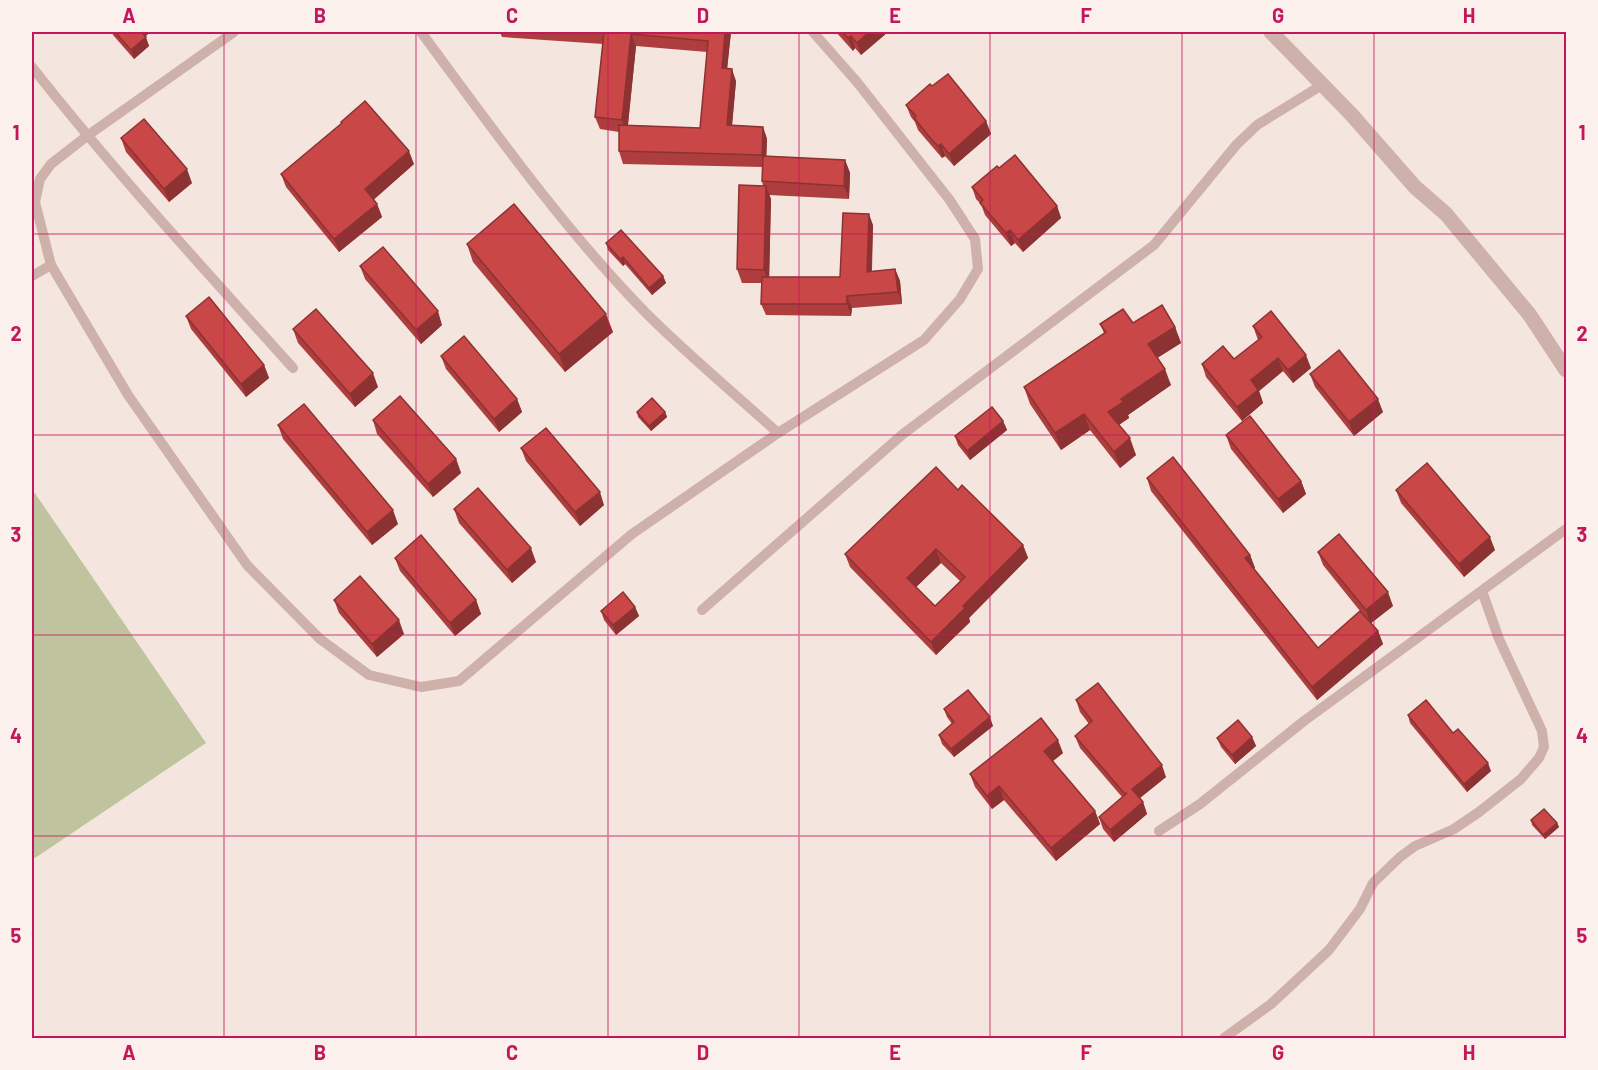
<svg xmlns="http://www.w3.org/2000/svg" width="1598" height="1070" font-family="Barlow,sans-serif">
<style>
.grass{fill:#c0c49e}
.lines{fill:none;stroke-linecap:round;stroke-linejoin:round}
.lane{stroke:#cdb1aa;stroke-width:10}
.street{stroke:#cdb1aa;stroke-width:15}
.wall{fill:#ae3d3d;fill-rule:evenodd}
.shaded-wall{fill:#8d3232}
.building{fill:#ca4747;stroke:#8d3232;stroke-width:1.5;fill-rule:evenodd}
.grid{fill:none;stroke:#c2185b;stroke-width:1.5;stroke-opacity:0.55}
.neatline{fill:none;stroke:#c2185b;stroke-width:2}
.grid-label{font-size:20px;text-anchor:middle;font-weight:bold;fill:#c2185b}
</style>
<rect width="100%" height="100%" fill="#f4e5df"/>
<polygon class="grass" points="32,489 206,743 35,858 32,854"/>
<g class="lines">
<g class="lane">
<polyline points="234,32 87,136 51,164 40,179 35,202 51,265 128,395 247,565 320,639 369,675 421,687 459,681 632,534 778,433 924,340 960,299 978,269 975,239 949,199 857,82 813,32"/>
<path d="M421 32C492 128 562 227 646 313 688 355 734 393 778 433"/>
<path d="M32 67C114 171 204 269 293 368"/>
<polyline points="32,276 51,265"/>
<polyline points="702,610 903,434 1154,245 1237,144 1257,125 1322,85"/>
<polyline points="1159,831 1200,804 1304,721 1566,529"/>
<polyline points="1224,1038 1271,1004 1329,950 1360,909 1373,883 1400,857 1415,846 1454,829 1479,812 1521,779 1539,758 1544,747 1542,731 1499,639 1482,591"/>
</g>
<polyline class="street" points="1271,32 1351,114 1415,187 1446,214 1529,314 1566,370"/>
</g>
<g class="wall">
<polygon points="112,32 149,32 149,33 145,36 149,46 134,59 113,35"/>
<path d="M500 32H731L727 68 736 81 732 125 763 127 767 139 766 156 845 160 850 173 849 199 769 195 771 199 769 277H840L873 225 872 271 895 269 900 281 902 304 852 308 851 316 766 315 761 304 762 283H742L737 269 763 186 762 181V167L623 164 619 151V132L600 129 595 117 603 44 502 37ZM636 46 707 52 700 128 628 125Z"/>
<polygon points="836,32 888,32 861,55 855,48 853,51"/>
<polygon points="932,86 986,121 991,134 954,166 945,156 942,158 918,130 915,122 911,117 906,105"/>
<polygon points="341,122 414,164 374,199 377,204 382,217 339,252 286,187 281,174 341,124"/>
<polygon points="121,138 192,183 169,202 126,152"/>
<polygon points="999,168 1057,206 1061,218 1023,252 1015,243 1011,246 985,215 981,204 976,199 972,187"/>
<polygon points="606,243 663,276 666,283 652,295 625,264 623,266 608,250"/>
<polygon points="467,244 613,332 565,372 473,262"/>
<polygon points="360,266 442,325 421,344 365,279"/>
<polygon points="186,316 264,365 269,378 246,397 191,329"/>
<polygon points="1133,323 1175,327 1181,343 1157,358 1171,385 1128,415 1129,418 1119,425 1136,455 1120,468 1090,430 1061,450 1030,404 1024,387 1104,333 1100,324"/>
<polygon points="1253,326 1311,368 1293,383 1283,371 1259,391 1263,403 1242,421 1206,377 1202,364 1234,359 1258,340"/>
<polygon points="293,329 378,387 355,407 298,343"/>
<polygon points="441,356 517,399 522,412 499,432 446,369"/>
<polygon points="1310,374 1383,412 1354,436 1315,387"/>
<polygon points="637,412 665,412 667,417 651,431 638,417"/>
<polygon points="373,420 456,459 461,473 433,497 377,434"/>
<polygon points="1003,421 1007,430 970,460 958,445 955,436"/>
<polygon points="278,425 398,524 372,545 283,439"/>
<polygon points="1226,435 1301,481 1306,494 1283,513 1231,449"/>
<polygon points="521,448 604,505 580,526 526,461"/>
<polygon points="1147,478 1250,555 1255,568 1254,568 1318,648 1360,611 1323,565 1318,552 1393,606 1371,623 1378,631 1383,644 1317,700 1151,491"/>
<path d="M958 490 1023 545 1028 558 969 618 970 622 936 655 850 567 845 554ZM941 563 960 581 935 606 916 587Z"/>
<polygon points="1396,490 1495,550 1464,577 1401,503"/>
<polygon points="454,509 536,562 512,583 459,523"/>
<polygon points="395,558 476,600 481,614 455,636 400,571"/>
<polygon points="334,600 404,634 377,657 339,613"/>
<polygon points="635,607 639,616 616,635 604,620 601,611"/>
<polygon points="1076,700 1166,777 1140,798 1143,802 1147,814 1114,842 1103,829 1099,817 1122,797 1080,748 1075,736 1089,724 1080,712"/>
<polygon points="944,709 993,726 954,757 942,744 939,735 952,724 947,717"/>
<polygon points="1408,715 1453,733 1491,771 1467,792 1410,723"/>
<polygon points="1252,737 1256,746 1235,764 1221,747 1217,738"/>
<polygon points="1063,753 1053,761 1095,811 1100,824 1056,861 1004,800 992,809 975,787 970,774"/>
<polygon points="1531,820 1557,823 1559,827 1545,839 1532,825"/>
</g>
<g class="shaded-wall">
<polygon points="140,32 149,32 149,33 143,39"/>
<polygon points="725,32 731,32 726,80 722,68"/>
<polygon points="869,32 888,32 861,55 857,43"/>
<polygon points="631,34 636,46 627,133 622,120"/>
<polygon points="851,36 855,48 853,51 848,38"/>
<polygon points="146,37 149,46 134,59 131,50"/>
<polygon points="732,69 736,81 731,137 727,125"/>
<polygon points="986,121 991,134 954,166 949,154"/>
<polygon points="763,127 767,139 766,167 762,155"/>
<polygon points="941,144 945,156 942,158 938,146"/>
<polygon points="409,151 414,164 370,203 365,189"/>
<polygon points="845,160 850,173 849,199 844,186"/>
<polygon points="187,169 192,183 169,202 164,189"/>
<polygon points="766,186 771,199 769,284 764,270"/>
<polygon points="377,204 382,217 339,252 334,239"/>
<polygon points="1057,206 1061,218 1023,252 1018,240"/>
<polygon points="869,214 873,225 871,283 867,272"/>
<polygon points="1010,230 1015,243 1011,246 1006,233"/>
<polygon points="623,257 625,264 623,266 620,259"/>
<polygon points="895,269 900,281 902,304 898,292"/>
<polygon points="663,276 666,283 652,295 649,288"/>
<polygon points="847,296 852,308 851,316 847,304"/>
<polygon points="438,311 442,325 421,344 416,330"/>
<polygon points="606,314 613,332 565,372 559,354"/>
<polygon points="1175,327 1181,343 1154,360 1148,344"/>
<polygon points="1306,355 1311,368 1293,383 1288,370"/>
<polygon points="1278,358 1283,371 1259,391 1263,403 1242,421 1237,407 1251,380"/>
<polygon points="264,365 269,378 246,397 241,384"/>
<polygon points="1165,369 1171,385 1128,415 1129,418 1114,428 1108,412 1121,399"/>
<polygon points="373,373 378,387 355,407 350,394"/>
<polygon points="517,399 522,412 499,432 494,419"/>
<polygon points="1378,399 1383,412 1354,436 1349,422"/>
<polygon points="665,412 667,417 651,431 649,426"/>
<polygon points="1084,414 1090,430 1061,450 1055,433"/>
<polygon points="1003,421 1007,430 970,460 967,451"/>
<polygon points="1130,438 1136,455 1120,468 1114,452"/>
<polygon points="456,459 461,473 433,497 428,484"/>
<polygon points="1301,481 1306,494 1283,513 1278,499"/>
<polygon points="600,492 604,505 580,526 575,512"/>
<polygon points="393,510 398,524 372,545 367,532"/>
<polygon points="1490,537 1495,550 1464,577 1459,564"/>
<polygon points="1023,545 1028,558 969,618 970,622 936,655 931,642 963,606"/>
<polygon points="531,548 536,562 512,583 507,570"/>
<polygon points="936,549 941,563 912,591 907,578"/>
<polygon points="1250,555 1255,568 1250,571 1245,558"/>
<polygon points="1388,592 1393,606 1370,624 1366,610"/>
<polygon points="476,600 481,614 455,636 450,623"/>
<polygon points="635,607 639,616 616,635 613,625"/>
<polygon points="399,620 404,634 377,657 372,644"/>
<polygon points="1378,631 1383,644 1317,700 1312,687"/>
<polygon points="990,717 993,726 954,757 951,749"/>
<polygon points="1252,737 1256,746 1235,764 1232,755"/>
<polygon points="1058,740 1063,753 1049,764 1044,751"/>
<polygon points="1488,763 1491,771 1467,792 1464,784"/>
<polygon points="1162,765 1166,777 1136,801 1132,789"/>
<polygon points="999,786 1004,800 992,809 987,796"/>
<polygon points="1143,802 1147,814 1114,842 1110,830"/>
<polygon points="1095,811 1100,824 1056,861 1051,848"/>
<polygon points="1557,823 1559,827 1545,839 1543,835"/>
</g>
<g class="building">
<polygon points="115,32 141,32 146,37 131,50"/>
<polygon points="596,32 725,32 722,68 732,69 727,125 763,127 762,155 619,151 619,125 700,128 708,41 631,34 622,120 595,117 604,32"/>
<polygon points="842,32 869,32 857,43 851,36 848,38"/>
<polygon points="948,74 986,121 949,154 941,144 938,146 932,140 914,118 916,116 906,105 930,84 932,86"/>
<polygon points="365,101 409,151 365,189 377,204 334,239 281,174 342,123 341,122"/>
<polygon points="144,119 187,169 164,189 121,138"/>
<polygon points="1015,155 1057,206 1018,240 1010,230 1006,233 999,225 980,203 983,200 972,187 997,166 999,168"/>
<polygon points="763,156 845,160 844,186 762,181"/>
<polygon points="739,185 766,186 764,270 737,269"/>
<polygon points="514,204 606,314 559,354 467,244"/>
<polygon points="843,213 869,214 867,272 895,269 898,292 847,296 847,304 761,304 762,277 840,277"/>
<polygon points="621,230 663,276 649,288 623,257 620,259 606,243"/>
<polygon points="383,247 438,311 416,330 360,266"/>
<polygon points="209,297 264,365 241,384 186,316"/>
<polygon points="1162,305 1175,327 1148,344 1165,369 1121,399 1123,402 1108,412 1130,438 1114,452 1084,414 1055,433 1024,387 1106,332 1100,324 1123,309 1133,323"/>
<polygon points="316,309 373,373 350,394 293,329"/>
<polygon points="1271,311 1306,355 1288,370 1278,358 1251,380 1258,390 1237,407 1202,364 1223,346 1234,359 1262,337 1253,326"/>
<polygon points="464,336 517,399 494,419 441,356"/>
<polygon points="1339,350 1378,399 1349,422 1310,374"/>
<polygon points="400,396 456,459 428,484 373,420"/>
<polygon points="652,398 665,412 649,426 637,412"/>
<polygon points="304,404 393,510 367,532 278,425"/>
<polygon points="992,407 1003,421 967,451 955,436"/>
<polygon points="1250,416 1301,481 1278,499 1226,435"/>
<polygon points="546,428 600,492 575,512 521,448"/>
<polygon points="1173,457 1250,555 1245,558 1318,648 1360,611 1378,631 1312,687 1147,478"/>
<polygon points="1427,463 1490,537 1459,564 1396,490"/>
<path d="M936 467 958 490 962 485 1023 545 963 606 965 608 931 642 845 554ZM936 549 965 577 935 606 907 578Z"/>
<polygon points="478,488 531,548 507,570 454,509"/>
<polygon points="1339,534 1388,592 1366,610 1318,552"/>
<polygon points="421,535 476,600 450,623 395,558"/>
<polygon points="360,576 399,620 372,644 334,600"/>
<polygon points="623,592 635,607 613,625 601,611"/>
<polygon points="1098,683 1162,765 1132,789 1143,802 1110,830 1099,817 1127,793 1125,794 1075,736 1092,721 1076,700"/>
<polygon points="968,690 990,717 951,749 939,735 954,722 944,709"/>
<polygon points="1426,700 1453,733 1458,729 1488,763 1464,784 1408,715"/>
<polygon points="1041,718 1058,740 1044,751 1095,811 1051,848 999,786 987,796 970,774"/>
<polygon points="1238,720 1252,737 1232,755 1217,738"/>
<polygon points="1544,809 1557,823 1543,835 1531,820"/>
</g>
<path class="grid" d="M224 32V1038M416 32V1038M608 32V1038M799 32V1038M990 32V1038M1182 32V1038M1374 32V1038M32 234H1566M32 435H1566M32 635H1566M32 836H1566"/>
<rect width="1598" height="1070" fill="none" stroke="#fbf0ec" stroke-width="66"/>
<rect x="33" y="33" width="1532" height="1004" class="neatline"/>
<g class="grid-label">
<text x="129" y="23">A</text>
<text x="320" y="23">B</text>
<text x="512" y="23">C</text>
<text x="703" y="23">D</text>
<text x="895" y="23">E</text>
<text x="1086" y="23">F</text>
<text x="1278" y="23">G</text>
<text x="1469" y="23">H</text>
<text x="16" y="140">1</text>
<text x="1582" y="140">1</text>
<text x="16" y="341">2</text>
<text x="1582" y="341">2</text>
<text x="16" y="542">3</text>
<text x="1582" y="542">3</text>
<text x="16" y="743">4</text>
<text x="1582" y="743">4</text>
<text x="16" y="943">5</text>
<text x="1582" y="943">5</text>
<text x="129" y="1060">A</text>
<text x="320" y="1060">B</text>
<text x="512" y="1060">C</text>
<text x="703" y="1060">D</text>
<text x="895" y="1060">E</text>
<text x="1086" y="1060">F</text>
<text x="1278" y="1060">G</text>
<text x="1469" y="1060">H</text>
</g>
</svg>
